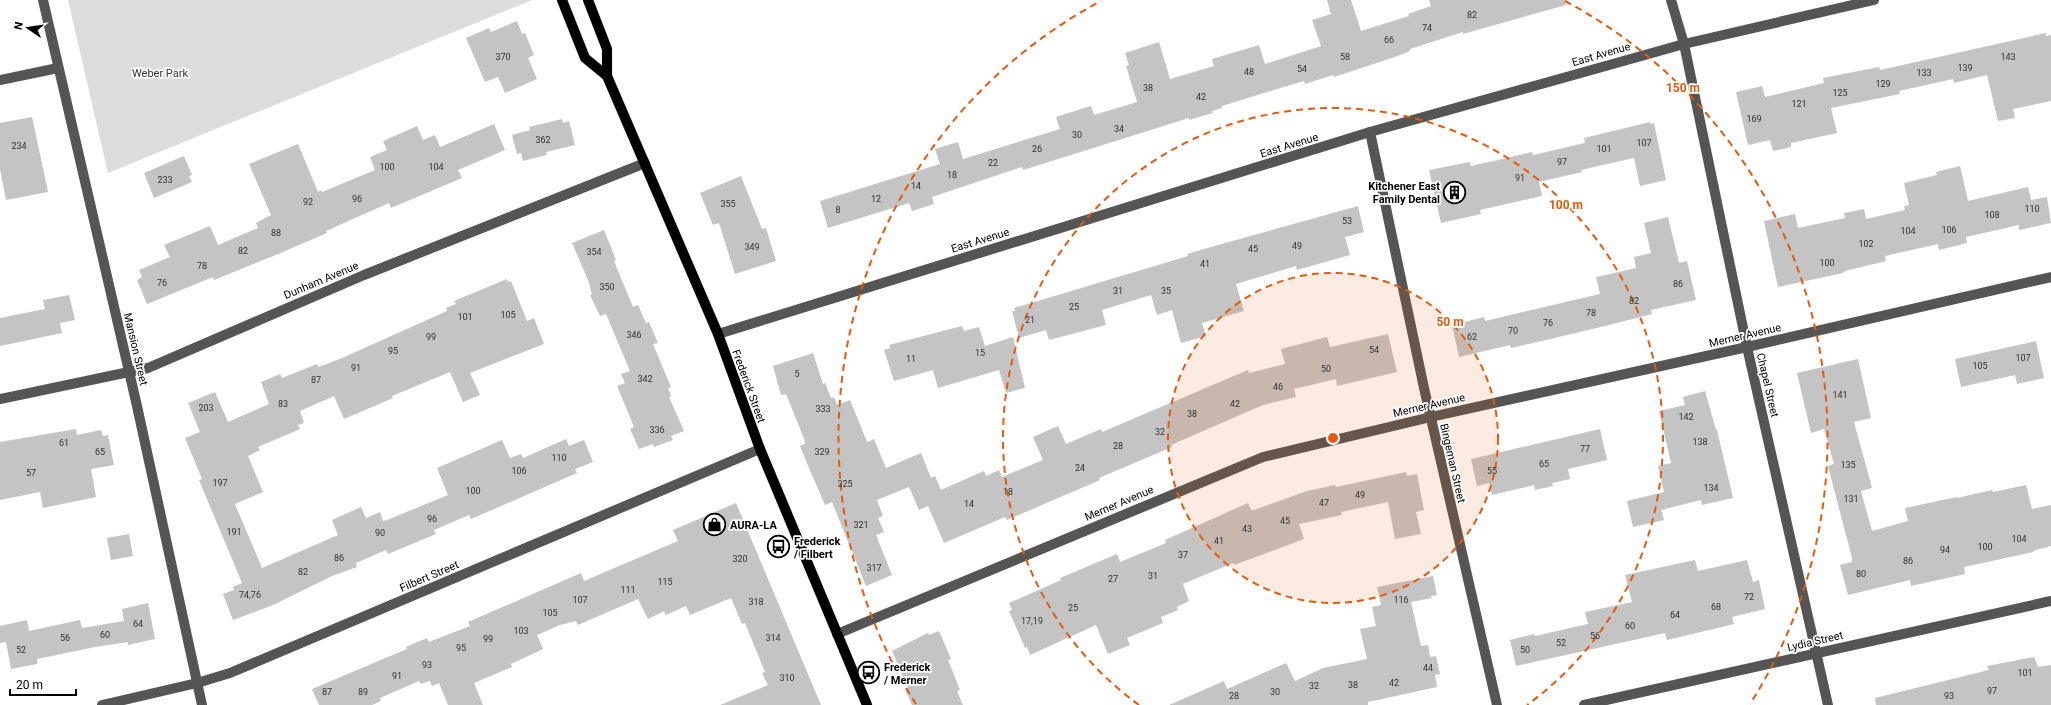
<svg xmlns="http://www.w3.org/2000/svg" width="2051" height="705" font-family="Roboto,sans-serif">
<style>
.green{fill:#dcdcdc}
.building{fill:#c4c4c4}
.lines{fill:none;stroke-linecap:round;stroke-linejoin:round}
.major-casing{stroke:#dbdbdb;stroke-width:11}
.minor{stroke:#555;stroke-width:10}
.major{stroke:#000;stroke-width:10}
.ring{fill:none;stroke:#e8590c;stroke-width:2;stroke-dasharray:7 5}
.labels{text-anchor:middle;stroke-width:3.5;stroke-linejoin:round;paint-order:stroke}
.number-label{font-size:9px;fill:#313131}
.street-label{font-size:11px;fill:#000;stroke:#fff}
.park-label{font-size:11px;fill:#333;stroke:#fff}
.poi-label{font-size:11px;font-weight:bold;fill:#000;stroke:#fff;text-anchor:start}
.centre{fill:#e8590c;stroke:#fff;stroke-width:2}
.ring-label{font-size:12px;text-anchor:middle;font-weight:bold;fill:#e8590c;stroke:#fff;stroke-width:3.5;stroke-linejoin:round;paint-order:stroke}
</style>
<rect width="100%" height="100%" fill="#fff"/>
<polygon class="green" points="68,0 532,0 108,173"/>
<g class="building">
<polygon points="1327,0 1351,0 1361,31 1409,16 1408,14 1431,6 1429,0 1565,0 1566,5 1463,34 1463,32 1410,49 1410,51 1392,58 1334,77 1333,75 1305,84 1304,81 1287,86 1222,106 1222,108 1212,111 1213,113 1189,120 1189,118 1023,170 1022,167 932,197 934,204 912,211 909,203 828,228 820,201 940,164 935,149 958,142 963,159 1060,129 1056,117 1091,106 1094,115 1137,102 1126,66 1129,65 1125,53 1159,42 1170,79 1214,66 1212,59 1259,45 1265,64 1321,46 1312,20 1331,14"/>
<polygon points="517,21 522,34 525,33 534,55 528,58 537,79 505,93 498,77 485,82 466,38 489,28 491,32"/>
<polygon points="2046,33 2046,36 2051,35 2051,101 2013,109 2015,118 1998,121 1987,75 1954,83 1953,79 1899,91 1900,94 1831,108 1837,133 1791,143 1791,147 1773,151 1770,140 1748,145 1736,92 1762,86 1765,97 1824,83 1823,78 1879,67 1880,70"/>
<polygon points="32,117 48,192 6,200 0,169 0,123"/>
<polygon points="562,119 563,123 569,121 575,145 546,152 547,155 523,161 521,153 517,154 512,135 530,130 529,127"/>
<polygon points="1650,122 1650,124 1654,123 1666,180 1640,186 1634,158 1581,170 1582,172 1539,182 1542,196 1480,210 1481,214 1441,223 1429,170 1470,162 1471,166 1532,152 1533,155 1585,143 1584,138"/>
<polygon points="494,124 505,150 458,170 462,178 391,208 389,203 326,231 327,233 278,254 214,280 213,277 147,304 137,280 142,277 139,270 170,257 164,245 210,226 218,245 258,228 256,223 271,215 249,164 298,144 318,192 321,190 322,192 375,170 370,157 387,150 383,141 417,126 423,140 435,135 440,147"/>
<polygon points="184,156 192,175 189,176 192,182 154,198 144,173"/>
<polygon points="1960,166 1968,201 2028,187 2031,200 2047,197 2051,223 2019,230 2019,225 1966,237 1967,243 1939,250 1938,244 1885,256 1886,261 1845,271 1843,273 1778,287 1764,221 1795,214 1798,228 1845,218 1844,213 1864,209 1866,219 1905,210 1904,206 1909,205 1904,183 1937,175 1936,172"/>
<polygon points="741,176 762,229 766,228 776,261 735,274 719,223 713,225 700,193"/>
<polygon points="1358,206 1364,232 1345,237 1350,255 1297,270 1296,266 1236,284 1244,311 1202,323 1206,336 1181,343 1172,310 1157,315 1151,295 1102,310 1106,325 1049,340 1046,330 1019,338 1012,311 1015,311 1014,308 1188,256 1187,254 1204,249"/>
<polygon points="1668,217 1679,263 1687,261 1696,300 1651,310 1652,314 1609,325 1546,340 1511,348 1510,345 1459,357 1452,325 1484,317 1485,321 1600,294 1596,277 1636,268 1634,257 1651,253 1644,223"/>
<polygon points="604,230 616,260 614,261 633,307 638,305 646,323 649,322 658,343 653,344 671,387 668,388 671,396 669,397 684,431 671,436 673,440 654,447 653,444 639,449 630,429 634,427 617,386 625,383 621,374 630,371 606,314 600,316 590,295 592,294 588,280 572,243"/>
<polygon points="507,279 508,282 511,281 527,321 534,318 544,344 470,373 480,395 463,402 450,372 392,396 393,398 344,419 334,396 300,411 304,423 298,425 300,429 258,447 260,450 248,456 263,492 235,504 262,568 338,535 332,520 361,507 366,518 380,512 383,521 387,520 448,495 437,468 502,440 510,458 521,454 523,458 566,439 569,446 584,440 593,462 575,469 577,473 471,519 469,515 434,530 436,534 388,554 386,550 356,563 357,567 332,576 273,605 233,620 223,594 234,590 233,587 242,583 199,480 202,479 185,438 200,432 188,403 215,392 228,422 269,404 261,382 280,374 282,378 317,364 319,367 342,358 447,311 446,308 456,304 454,301"/>
<polygon points="69,295 75,320 60,323 62,333 0,346 0,318 45,309 43,300"/>
<polygon points="962,326 964,331 979,327 985,346 1013,337 1025,388 1006,393 999,370 938,388 933,370 894,381 884,350 890,348 889,345"/>
<polygon points="1388,334 1397,372 1337,386 1336,379 1294,389 1296,397 1263,405 1171,445 1172,447 1099,478 1100,480 1007,520 1005,517 944,543 928,506 919,510 909,487 877,500 883,516 878,518 884,532 876,535 892,575 866,586 832,502 825,505 809,468 800,446 805,444 805,441 786,394 781,395 773,366 813,353 823,384 825,383 831,398 834,397 837,405 850,400 867,442 874,439 886,468 921,453 931,478 935,476 941,490 984,471 986,476 999,470 1002,477 1043,460 1033,437 1058,426 1066,444 1101,429 1102,432 1248,370 1249,373 1285,364 1281,349 1327,337 1330,347"/>
<polygon points="2036,341 2044,378 2017,384 2015,375 1961,387 1955,359"/>
<polygon points="1858,359 1871,418 1854,422 1872,488 1861,491 1872,531 1908,521 1905,508 1957,497 1957,498 1992,490 1993,492 2026,485 2032,509 2051,505 2051,546 2035,550 2033,552 1964,567 1965,574 1911,586 1910,580 1848,595 1840,565 1852,562 1852,558 1828,466 1834,464 1824,429 1811,433 1797,373"/>
<polygon points="1705,391 1716,430 1717,430 1733,498 1702,505 1701,500 1661,510 1664,520 1633,527 1627,501 1664,492 1658,466 1671,463 1659,411 1685,405 1683,397"/>
<polygon points="76,429 77,435 101,430 103,436 108,435 114,465 91,469 96,497 43,508 40,492 0,500 0,442"/>
<polygon points="1600,429 1607,460 1568,469 1570,479 1552,483 1553,486 1535,490 1534,485 1492,495 1489,483 1477,486 1471,459"/>
<polygon points="1406,472 1407,476 1417,474 1424,510 1416,512 1421,534 1395,539 1388,502 1341,512 1342,515 1299,524 1304,539 1234,565 1233,563 1183,584 1189,601 1177,607 1178,610 1161,617 1163,623 1127,638 1130,645 1108,654 1096,625 1030,655 1027,647 1025,648 1009,611 1012,610 1009,603 1061,580 1060,578 1117,554 1120,562 1166,543 1165,540 1248,503 1251,510 1254,510 1307,491 1335,485 1336,487"/>
<polygon points="736,503 821,705 720,705 768,685 762,673 765,672 745,623 742,624 731,598 690,615 686,606 666,615 664,611 648,619 638,599 578,625 576,621 560,625 537,635 543,649 511,664 512,667 474,683 483,705 448,705 439,683 432,686 430,681 421,684 419,681 380,698 381,701 372,705 319,705 312,689 407,649 406,647 427,638 429,642 470,626 468,622 581,573 584,581 678,541 673,530"/>
<polygon points="129,534 133,556 111,560 107,538"/>
<polygon points="1695,560 1698,571 1747,560 1753,582 1759,580 1765,609 1732,617 1734,624 1667,640 1665,633 1516,666 1510,640 1534,634 1535,636 1588,624 1585,612 1632,602 1625,575"/>
<polygon points="1433,576 1437,595 1431,596 1432,598 1411,602 1421,646 1428,645 1430,657 1436,656 1440,674 1435,675 1437,687 1368,702 1368,705 1169,705 1224,681 1227,689 1286,663 1295,681 1323,668 1367,659 1360,629 1376,626 1372,607 1381,605 1377,587"/>
<polygon points="148,603 155,639 128,645 128,642 95,647 37,659 37,664 11,669 6,642 0,643 0,626 27,620 29,631 80,620 82,628 124,621 122,609"/>
<polygon points="939,631 951,659 948,660 960,690 957,691 963,705 912,705 905,689 908,688 892,651 928,633 929,635"/>
<polygon points="2034,657 2038,667 2051,665 2051,705 1876,705 1875,698 1989,670 1987,666"/>
</g>
<g class="lines">
<defs>
<g id="major">
<polyline points="562,0 585,58 607,76"/>
<polyline points="588,0 607,49 607,76 718,334 760,449 867,705"/>
</g>
</defs>
<use href="#major" class="major-casing"/>
<g class="minor">
<polyline points="43,0 137,406 202,705"/>
<polyline points="1671,0 1684,44 1747,347 1828,705"/>
<polyline points="0,80 58,68"/>
<polyline points="1370,132 1424,388 1497,705"/>
<polyline points="718,334 1370,132 1684,44 1874,0"/>
<polyline points="0,399 148,368 364,275 645,163"/>
<polyline points="837,634 1263,457 1431,417 1747,347 2051,277"/>
<polyline points="102,705 197,683 230,673 760,449"/>
<polyline points="1584,705 2051,601"/>
</g>
<use href="#major" class="major"/>
</g>
<circle cx="1333" cy="438" r="165" fill="#e8590c" fill-opacity=".12"/>
<g class="ring">
<circle cx="1333" cy="438" r="165"/>
<path d="M1139 705A330 330 0 1 1 1527 705"/>
<path d="M916 704A495 495 0 0 1 1101 1M1565 1A495 495 0 0 1 1750 704"/>
</g>
<defs>
<symbol id="building-ring" viewBox="-11 -11 22 22"><circle r="9.5" fill="#fff" stroke="#000" stroke-width="1.5"/><path d="M-4-6H4V6H1V3H-1V6H-4ZM-2.5-4.3h1.7v1.8h-1.7ZM.8-4.3h1.7v1.8H.8ZM-2.5-1h1.7V.8h-1.7ZM.8-1h1.7V.8H.8Z" fill="#000"/></symbol>
<symbol id="shop-ring" viewBox="-11 -11 22 22"><circle r="9.5" fill="#fff" stroke="#000" stroke-width="1.5"/><path d="M-5-2.5h2.3a2.7 3.5 0 0 1 5.4 0H5L5.5 6h-11ZM-1.5-2.5h3a1.5 2.3 0 0 0-3 0Z" fill="#000"/></symbol>
<symbol id="bus-ring" viewBox="-11 -11 22 22"><circle r="9.5" fill="#fff" stroke="#000" stroke-width="1.5"/><path d="M-5-6H5V4H4V6H2V4H-2V6H-4V4H-5ZM-3.5-4V0h7V-4ZM-3.5 1.2v1.5H-2V1.2ZM2 1.2v1.5H3.5V1.2Z" fill="#000"/></symbol>
</defs>
<g fill-rule="evenodd">
<use href="#building-ring" x="1442" y="180" width="25" height="25"/>
<use href="#shop-ring" x="702" y="512" width="25" height="25"/>
<use href="#bus-ring" x="766" y="534" width="25" height="25"/>
<use href="#bus-ring" x="856" y="660" width="25" height="25"/>
</g>
<g class="labels">
<g class="number-label">
<text x="1472" y="18">82</text>
<text x="1427" y="31">74</text>
<text x="1389" y="43">66</text>
<text x="503" y="60">370</text>
<text x="1345" y="60">58</text>
<text x="2008" y="60">143</text>
<text x="1965" y="71">139</text>
<text x="1302" y="72">54</text>
<text x="1249" y="75">48</text>
<text x="1924" y="76">133</text>
<text x="1883" y="87">129</text>
<text x="1148" y="91">38</text>
<text x="1840" y="96">125</text>
<text x="1201" y="100">42</text>
<text x="1799" y="107">121</text>
<text x="1754" y="122">169</text>
<text x="1119" y="132">34</text>
<text x="1077" y="138">30</text>
<text x="543" y="143">362</text>
<text x="1644" y="146">107</text>
<text x="19" y="149">234</text>
<text x="1037" y="152">26</text>
<text x="1604" y="152">101</text>
<text x="1562" y="165">97</text>
<text x="993" y="166">22</text>
<text x="387" y="170">100</text>
<text x="436" y="170">104</text>
<text x="952" y="178">18</text>
<text x="1520" y="181">91</text>
<text x="165" y="183">233</text>
<text x="916" y="189">14</text>
<text x="357" y="202">96</text>
<text x="876" y="202">12</text>
<text x="308" y="205">92</text>
<text x="728" y="207">355</text>
<text x="2032" y="212">110</text>
<text x="838" y="213">8</text>
<text x="1992" y="218">108</text>
<text x="1347" y="224">53</text>
<text x="1949" y="233">106</text>
<text x="1908" y="234">104</text>
<text x="276" y="236">88</text>
<text x="1866" y="247">102</text>
<text x="1297" y="249">49</text>
<text x="752" y="250">349</text>
<text x="1253" y="252">45</text>
<text x="243" y="254">82</text>
<text x="594" y="255">354</text>
<text x="1827" y="266">100</text>
<text x="1205" y="267">41</text>
<text x="202" y="269">78</text>
<text x="162" y="286">76</text>
<text x="1678" y="287">86</text>
<text x="607" y="290">350</text>
<text x="1118" y="294">31</text>
<text x="1166" y="294">35</text>
<text x="1634" y="304">82</text>
<text x="1074" y="310">25</text>
<text x="1591" y="316">78</text>
<text x="508" y="318">105</text>
<text x="465" y="320">101</text>
<text x="1030" y="323">21</text>
<text x="1548" y="326">76</text>
<text x="1513" y="334">70</text>
<text x="634" y="338">346</text>
<text x="431" y="340">99</text>
<text x="1472" y="340">62</text>
<text x="1374" y="353">54</text>
<text x="393" y="354">95</text>
<text x="980" y="356">15</text>
<text x="2023" y="361">107</text>
<text x="911" y="362">11</text>
<text x="1980" y="369">105</text>
<text x="356" y="371">91</text>
<text x="1326" y="372">50</text>
<text x="797" y="377">5</text>
<text x="645" y="382">342</text>
<text x="316" y="383">87</text>
<text x="1278" y="390">46</text>
<text x="1840" y="398">141</text>
<text x="283" y="407">83</text>
<text x="1235" y="407">42</text>
<text x="206" y="411">203</text>
<text x="823" y="412">333</text>
<text x="1192" y="417">38</text>
<text x="1686" y="420">142</text>
<text x="657" y="433">336</text>
<text x="1160" y="435">32</text>
<text x="1700" y="445">138</text>
<text x="64" y="446">61</text>
<text x="1118" y="449">28</text>
<text x="1585" y="452">77</text>
<text x="100" y="455">65</text>
<text x="822" y="455">329</text>
<text x="559" y="461">110</text>
<text x="1544" y="467">65</text>
<text x="1848" y="468">135</text>
<text x="1080" y="471">24</text>
<text x="519" y="474">106</text>
<text x="1492" y="474">55</text>
<text x="31" y="476">57</text>
<text x="220" y="486">197</text>
<text x="845" y="487">325</text>
<text x="1711" y="491">134</text>
<text x="473" y="494">100</text>
<text x="1008" y="495">18</text>
<text x="1360" y="498">49</text>
<text x="1851" y="502">131</text>
<text x="1324" y="506">47</text>
<text x="969" y="507">14</text>
<text x="432" y="522">96</text>
<text x="1285" y="524">45</text>
<text x="861" y="528">321</text>
<text x="1247" y="532">43</text>
<text x="234" y="535">191</text>
<text x="380" y="536">90</text>
<text x="2019" y="542">104</text>
<text x="1219" y="544">41</text>
<text x="1985" y="550">100</text>
<text x="1945" y="553">94</text>
<text x="1183" y="558">37</text>
<text x="339" y="561">86</text>
<text x="740" y="562">320</text>
<text x="1908" y="564">86</text>
<text x="874" y="571">317</text>
<text x="303" y="575">82</text>
<text x="1861" y="577">80</text>
<text x="1153" y="579">31</text>
<text x="1113" y="582">27</text>
<text x="665" y="585">115</text>
<text x="628" y="593">111</text>
<text x="250" y="598">74,76</text>
<text x="1749" y="600">72</text>
<text x="580" y="603">107</text>
<text x="1401" y="603">116</text>
<text x="756" y="605">318</text>
<text x="1716" y="610">68</text>
<text x="1073" y="611">25</text>
<text x="550" y="616">105</text>
<text x="1675" y="618">64</text>
<text x="1032" y="624">17,19</text>
<text x="138" y="627">64</text>
<text x="1630" y="629">60</text>
<text x="521" y="634">103</text>
<text x="105" y="638">60</text>
<text x="1595" y="639">56</text>
<text x="65" y="641">56</text>
<text x="773" y="641">314</text>
<text x="488" y="642">99</text>
<text x="1561" y="646">52</text>
<text x="461" y="651">95</text>
<text x="21" y="653">52</text>
<text x="1525" y="653">50</text>
<text x="427" y="668">93</text>
<text x="1428" y="671">44</text>
<text x="2025" y="676">101</text>
<text x="397" y="679">91</text>
<text x="787" y="681">310</text>
<text x="1394" y="686">42</text>
<text x="1353" y="688">38</text>
<text x="1314" y="689">32</text>
<text x="1992" y="694">97</text>
<text x="327" y="695">87</text>
<text x="363" y="695">89</text>
<text x="1275" y="695">30</text>
<text x="1234" y="699">28</text>
<text x="1949" y="699">93</text>
</g>
<g class="street-label">
<text transform="translate(1601 54) rotate(-16)" y="4">East Avenue</text>
<text transform="translate(1289 145) rotate(-17)" y="4">East Avenue</text>
<text transform="translate(980 240) rotate(-17)" y="4">East Avenue</text>
<text transform="translate(321 280) rotate(-23)" y="4">Dunham Avenue</text>
<text transform="translate(1745 335) rotate(-13)" y="4">Merner Avenue</text>
<text transform="translate(136 349) rotate(77)" y="4">Mansion Street</text>
<text transform="translate(1768 385) rotate(77)" y="4">Chapel Street</text>
<text transform="translate(749 386) rotate(70)" y="4">Frederick Street</text>
<text transform="translate(1429 405) rotate(-13)" y="4">Merner Avenue</text>
<text transform="translate(1453 463) rotate(77)" y="4">Bingeman Street</text>
<text transform="translate(1119 503) rotate(-23)" y="4">Merner Avenue</text>
<text transform="translate(429 576) rotate(-23)" y="4">Filbert Street</text>
<text transform="translate(1815 641) rotate(-13)" y="4">Lydia Street</text>
</g>
<g class="park-label">
<text x="160" y="77">Weber Park</text>
</g>
<g class="poi-label">
<text x="1440" y="190" text-anchor="end">Kitchener East<tspan x="1440" dy="13">Family Dental</tspan></text>
<text x="730" y="529">AURA-LA</text>
<text x="794" y="545">Frederick<tspan x="794" dy="13">/ Filbert</tspan></text>
<text x="884" y="671">Frederick<tspan x="884" dy="13">/ Merner</tspan></text>
</g>
</g>
<circle cx="1333" cy="438" r="6" class="centre"/>
<g class="ring-label">
<text x="1683" y="92">150 m</text>
<text x="1566" y="209">100 m</text>
<text x="1450" y="326">50 m</text>
</g>
<g transform="translate(28 28) rotate(283)" stroke="#ffffff" stroke-width="3" paint-order="stroke">
<path d="M0-3L7 15L0 10L-7 15Z" fill="#000000"/>
<text y="-6" font-size="11" font-weight="bold" text-anchor="middle" fill="#000000">N</text>
</g>
<path d="M10 689v6h66v-6" fill="none" stroke="#000000" stroke-width="2"/>
<text x="16" y="689" font-size="12" fill="#000000" stroke="#ffffff" stroke-width="3" paint-order="stroke">20 m</text>
</svg>
